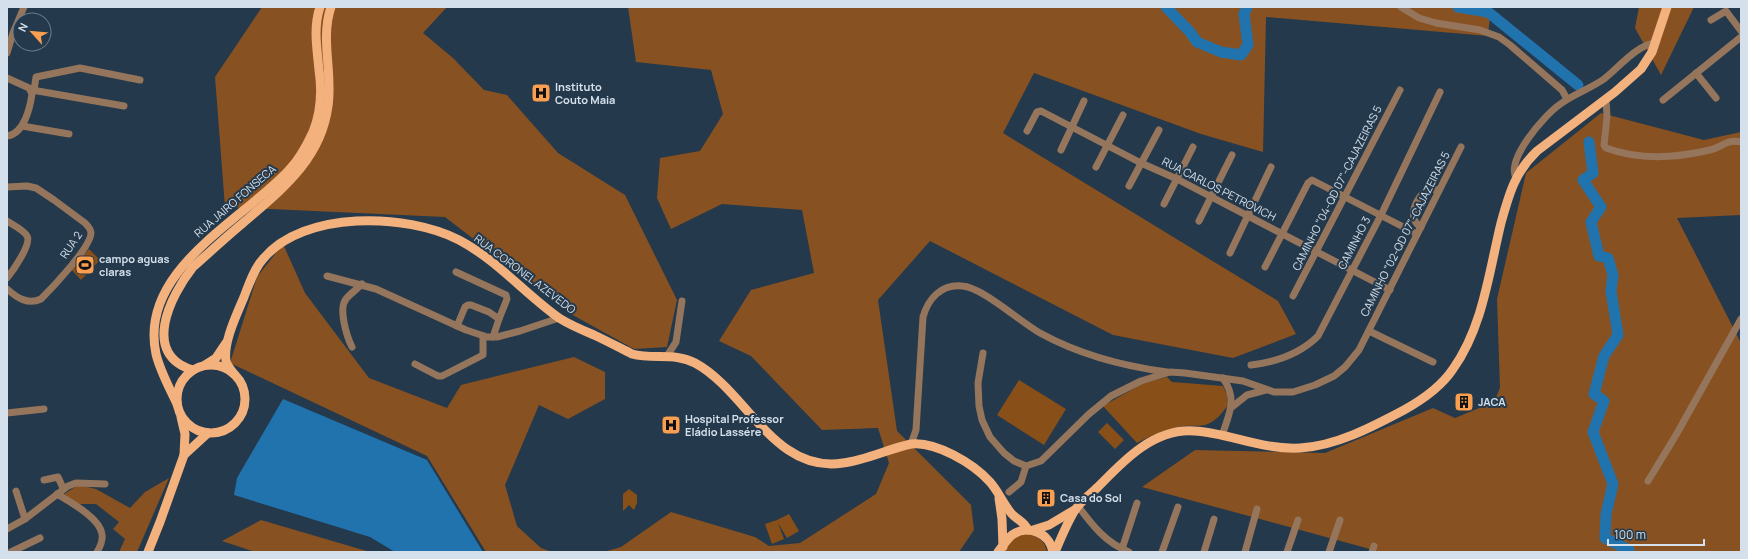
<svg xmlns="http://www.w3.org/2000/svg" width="1748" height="559" font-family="Manrope,sans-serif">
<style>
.green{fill:#894f19}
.forest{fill:#885121}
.water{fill:#2173ae}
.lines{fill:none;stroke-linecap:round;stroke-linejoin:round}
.river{stroke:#2173ae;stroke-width:11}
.minor{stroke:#95755c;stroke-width:7}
.major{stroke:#f3b17d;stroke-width:9}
.labels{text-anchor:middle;stroke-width:4;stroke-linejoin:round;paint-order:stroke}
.poi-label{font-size:11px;font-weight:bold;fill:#d4e0ec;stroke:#24394b;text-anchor:start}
.street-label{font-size:11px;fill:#d4e0ec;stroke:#24394b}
</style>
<rect width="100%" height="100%" fill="#24394b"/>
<g class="green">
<polygon points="89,249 100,260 81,280 71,269"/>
<path d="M1167 377 1172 382 1223 386 1227 395 1228 405C1222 413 1217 420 1208 424 1201 427 1191 425 1183 426 1166 429 1152 435 1137 443L1103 406 1144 383Z"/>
<polygon points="1019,380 1066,409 1044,445 997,415"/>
<polygon points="1107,423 1124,440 1115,449 1098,432"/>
<polygon points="629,489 637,495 637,503 634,510 629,505 623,511 623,494"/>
<polygon points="789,514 799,531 787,538 778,523 784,539 772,544 765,524 777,520"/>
<path d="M1027 534C1038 536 1045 541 1047 552H1005C1008 540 1016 536 1027 534Z"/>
</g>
<g class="forest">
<polygon points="262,7 447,7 423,33 453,58 484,90 507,95 558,153 625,195 677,300 667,347 634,349 571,314 445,217 225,207 215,77"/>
<polygon points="628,7 1491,7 1488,36 1266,17 1263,152 1201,134 1034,73 1003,133 1278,301 1296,334 1233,358 1113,335 930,241 878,300 897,431 971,505 974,530 959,552 604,552 621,547 671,512 755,537 769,546 800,543 876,494 889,463 878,428 822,430 751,356 719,341 751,290 814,273 802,210 722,204 671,229 657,198 660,158 700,151 723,114 711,70 636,62"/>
<polygon points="1639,7 1694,7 1661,75 1635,28"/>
<polygon points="1601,113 1704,140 1741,132 1741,215 1677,218 1741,343 1741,552 1381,552 1142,487 1195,450 1325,453 1433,408 1455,418 1494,402 1500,388 1497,299 1526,173"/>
<polygon points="283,244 305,293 369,378 447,408 461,385 574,357 605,372 605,399 568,419 539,405 505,485 517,526 541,548 552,552 486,552 427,456 230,363 257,277"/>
<polygon points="169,478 137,552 119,552 125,539 113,529 119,522 96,504 79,504 63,495 78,485 96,489 130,508 145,492"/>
<polygon points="261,520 370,552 255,552 222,541"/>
</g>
<polygon class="water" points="283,399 427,460 483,552 395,552 370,537 234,495 237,478"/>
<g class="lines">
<g class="river">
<polyline points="1166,7 1190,32 1197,42 1221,52 1241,55 1248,45 1244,14 1247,7"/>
<polyline points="1458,7 1488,12 1578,85"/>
<polyline points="1589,142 1593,173 1583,180 1601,207 1591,222 1599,256 1608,258 1613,275 1611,291 1618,335 1604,356 1594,394 1604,401 1593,432 1613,484 1606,514 1605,538 1629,550 1628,552"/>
</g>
<g class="minor">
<polyline points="1401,7 1419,18 1436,23 1480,30 1499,37 1510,45 1562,90 1567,99"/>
<polyline points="1711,20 1726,11 1741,31"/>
<polyline points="7,53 13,33 24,7"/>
<polyline points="1696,73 1716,98"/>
<path d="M7 78 29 88 32 94C30 108 24 134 7 136"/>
<polyline points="32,90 124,106"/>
<polyline points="34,90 36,77 80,68 140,80"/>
<path d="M1606 99 1607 117 1604 145 1606 148C1638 160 1676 158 1710 150 1723 147 1726 139 1741 142"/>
<polyline points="1663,100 1741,37"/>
<polyline points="22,126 69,134"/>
<polyline points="1027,131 1037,112 1041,111 1141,163 1177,179 1390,290"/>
<polyline points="1061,150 1084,101"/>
<polyline points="1096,167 1123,115"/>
<path d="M1516 178C1506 159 1544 116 1559 105 1573 94 1590 89 1604 79 1617 69 1639 43 1656 43"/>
<polyline points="1129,186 1159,130"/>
<path d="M7 187 27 186 36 188 54 200 85 223C88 226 91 229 91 233 91 247 52 288 41 299 28 305 17 298 7 289"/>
<polyline points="1164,204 1193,147"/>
<path d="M7 221C13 225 24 230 27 236 32 244 12 272 7 278"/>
<polyline points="1199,221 1232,155"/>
<path d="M1421 227C1406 219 1416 195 1429 189L1439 190"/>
<polyline points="1230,253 1271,167"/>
<polyline points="1265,267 1308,183 1312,180 1417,234"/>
<polyline points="456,272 506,295 507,299 499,319"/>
<polyline points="327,276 376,289 466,330 487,337 497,337 520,331 559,318"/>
<polyline points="1293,296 1400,90"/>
<polyline points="457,326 465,307 468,305 471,305 489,312 499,319 493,337"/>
<polyline points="1369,331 1433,362"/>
<path d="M352 347C347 337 338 309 346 299 350 294 357 289 362 284"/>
<polyline points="983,353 978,383 979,406 982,420 990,437 1004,453 1014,461 1026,466 1041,461 1089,414 1111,396 1141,381 1170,372 1185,373 1243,381 1274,392 1293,392 1315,385 1334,376 1345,367 1359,350 1461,147"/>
<polyline points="667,356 676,342 682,301"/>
<polyline points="415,364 438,376 442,376 483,355 483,336"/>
<path d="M1251 365C1276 362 1300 354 1318 336L1381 215 1440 92"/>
<polyline points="1232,407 1247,395 1266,390"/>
<polyline points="7,413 44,409"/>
<path d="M1222 436C1229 413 1238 400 1223 378"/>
<path d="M911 444 916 430 923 317C928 299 941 284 962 286 982 287 1019 321 1040 333 1080 355 1122 366 1167 372"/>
<polyline points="44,480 58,477 63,488"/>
<polyline points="1648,481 1676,435 1741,319"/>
<polyline points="16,491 25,519"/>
<polyline points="1009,492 1021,482 1026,466"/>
<path d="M57 494C70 502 100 518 102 534 103 540 100 547 97 552"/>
<path d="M1078 506C1092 525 1106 543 1129 552"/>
<polyline points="7,529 25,519 68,486 76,483 105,484"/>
<polyline points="1122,549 1137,503"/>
<polyline points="11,552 40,538"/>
<polyline points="1162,552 1178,507"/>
<polyline points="1204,552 1214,519"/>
<polyline points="1245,552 1257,509"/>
<polyline points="1287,552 1298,520"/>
<polyline points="1329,552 1340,520"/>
<polyline points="1372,552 1374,546"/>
</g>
<g class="major">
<polyline points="205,365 216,358 226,343"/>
<circle cx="211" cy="399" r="34"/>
<path d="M193 370C141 355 170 296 193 267 210 252 226 237 243 223 281 190 321 160 328 106 333 73 320 39 331 7"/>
<path d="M234 374C231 370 227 365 226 361 223 342 237 314 244 297 249 284 254 269 263 259 304 210 406 213 459 240 497 260 524 293 559 318 570 325 582 330 594 335 607 341 620 348 632 354 653 360 675 352 695 363 747 391 774 474 843 463 866 460 888 449 911 444 935 441 973 463 990 482 998 491 1003 503 1011 513 1016 519 1025 522 1028 530"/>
<path d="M177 404C170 389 160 371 156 354 138 270 242 221 289 170 299 160 307 145 313 132 321 112 322 90 319 70 317 48 313 28 320 7"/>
<polyline points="184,455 208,433"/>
<polyline points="999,498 1002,519 1003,547"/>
<polyline points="1033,530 1049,525 1076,509"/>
<polyline points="148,552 160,522 184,455 185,434 181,417"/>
<path d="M998 552C1003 546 1006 540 1012 535 1028 524 1050 533 1053 552"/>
<path d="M1055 552C1061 538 1067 523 1075 510 1081 501 1090 494 1098 487 1123 461 1154 428 1194 431 1230 433 1261 450 1300 448 1336 446 1372 427 1404 410 1422 400 1441 387 1453 369 1483 327 1489 272 1501 223 1509 194 1515 172 1537 151L1615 92 1641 69 1652 52 1667 7"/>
</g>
</g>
<defs>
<symbol id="hospital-square" viewBox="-11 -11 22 22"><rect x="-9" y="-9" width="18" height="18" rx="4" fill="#fa9f4f" stroke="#24394b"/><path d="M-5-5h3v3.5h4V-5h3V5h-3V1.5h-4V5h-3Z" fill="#111"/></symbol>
<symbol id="stadium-square" viewBox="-11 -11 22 22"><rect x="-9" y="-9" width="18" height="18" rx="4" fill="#fa9f4f" stroke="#24394b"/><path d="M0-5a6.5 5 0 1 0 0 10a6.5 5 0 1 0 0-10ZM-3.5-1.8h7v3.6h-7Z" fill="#111"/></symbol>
<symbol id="building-square" viewBox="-11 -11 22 22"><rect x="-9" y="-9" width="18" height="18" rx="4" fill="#fa9f4f" stroke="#24394b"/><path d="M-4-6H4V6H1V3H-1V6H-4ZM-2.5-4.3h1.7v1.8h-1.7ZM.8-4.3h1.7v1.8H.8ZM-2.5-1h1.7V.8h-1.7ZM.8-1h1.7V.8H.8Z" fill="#111"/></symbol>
</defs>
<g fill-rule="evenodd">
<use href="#hospital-square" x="530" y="82" width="22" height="22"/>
<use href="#stadium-square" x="74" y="254" width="22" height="22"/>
<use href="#building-square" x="1453" y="391" width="22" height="22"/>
<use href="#hospital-square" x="660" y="414" width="22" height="22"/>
<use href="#building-square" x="1035" y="487" width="22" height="22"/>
</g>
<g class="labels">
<g class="poi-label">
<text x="555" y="91">Instituto<tspan x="555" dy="13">Couto Maia</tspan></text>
<text x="99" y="263">campo aguas<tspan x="99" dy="13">claras</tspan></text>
<text x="1478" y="406">JACA</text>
<text x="685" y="423">Hospital Professor<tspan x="685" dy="13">Eládio Lassére</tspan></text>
<text x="1060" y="502">Casa do Sol</text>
</g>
<g class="street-label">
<text transform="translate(1337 188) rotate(-63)" y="4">CAMINHO "04-QD 07"-CAJAZEIRAS 5</text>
<text transform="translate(1219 189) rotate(27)" y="4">RUA CARLOS PETROVICH</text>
<text transform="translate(235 201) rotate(-41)" y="4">RUA JAIRO FONSECA</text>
<text transform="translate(1405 234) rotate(-63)" y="4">CAMINHO "02-QD 07"-CAJAZEIRAS 5</text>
<text transform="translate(1354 243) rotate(-63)" y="4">CAMINHO 3</text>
<text transform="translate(71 245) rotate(-56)" y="4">RUA 2</text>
<text transform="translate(525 274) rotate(37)" y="4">RUA CORONEL AZEVEDO</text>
</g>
</g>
<rect width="1748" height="559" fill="none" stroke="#d4e0ec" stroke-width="16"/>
<g transform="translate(32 32) rotate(297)"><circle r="19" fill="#24394b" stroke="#6a7c8b"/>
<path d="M0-3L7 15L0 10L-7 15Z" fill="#fa9f4f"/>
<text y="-6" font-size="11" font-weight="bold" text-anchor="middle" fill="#d4e0ec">N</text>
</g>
<path d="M1608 539v6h96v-6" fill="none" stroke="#d4e0ec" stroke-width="2"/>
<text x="1614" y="539" font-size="12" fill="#d4e0ec" stroke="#24394b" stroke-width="3" paint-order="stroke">100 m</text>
</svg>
